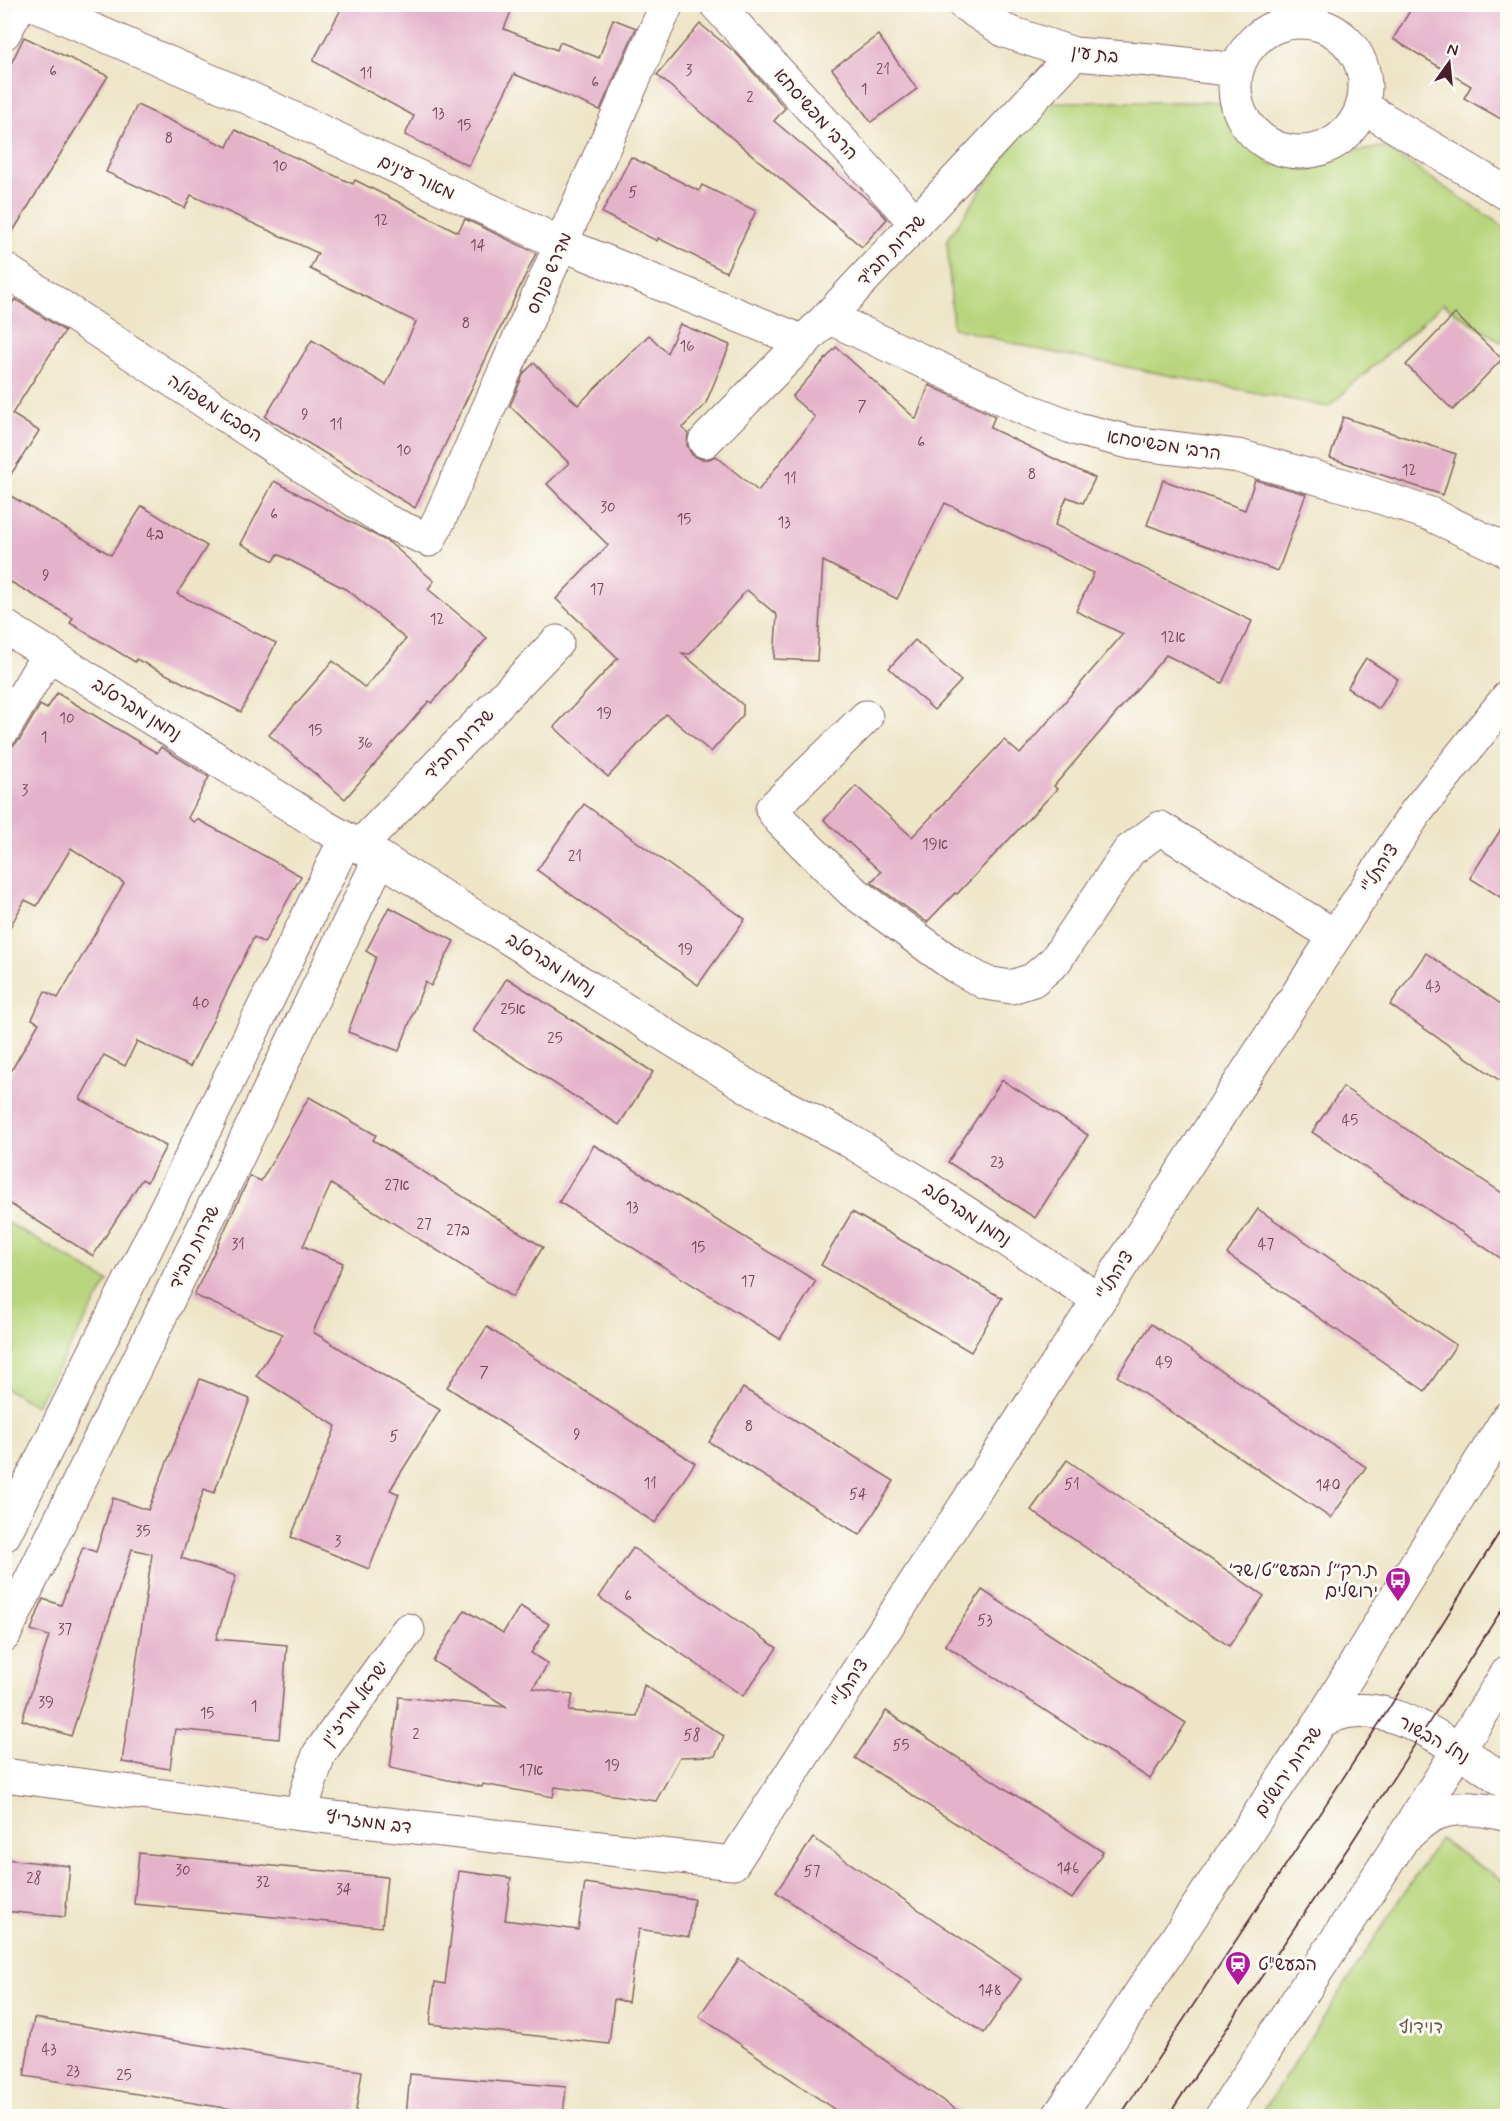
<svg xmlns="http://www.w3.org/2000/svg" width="1512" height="2121" font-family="Mynerve,'Playpen Sans Hebrew',sans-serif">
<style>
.green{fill:#b7d57b;stroke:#807a53;stroke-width:1.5}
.building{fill:#e4b3ca}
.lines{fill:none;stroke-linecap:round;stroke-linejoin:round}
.minor-casing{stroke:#836462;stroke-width:35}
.minor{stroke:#fff;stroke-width:33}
.tram{stroke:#4a1f2b;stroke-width:1.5}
.labels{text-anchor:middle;stroke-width:6;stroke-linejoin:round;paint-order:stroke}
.number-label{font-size:15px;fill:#704453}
.street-label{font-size:18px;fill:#4a1f2b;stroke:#fdfcf7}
.poi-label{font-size:18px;fill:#4a1f2b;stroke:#fdfcf7;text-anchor:end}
.park-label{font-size:18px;fill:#6b5643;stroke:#fdfcf7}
</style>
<rect width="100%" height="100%" fill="#fdfcf7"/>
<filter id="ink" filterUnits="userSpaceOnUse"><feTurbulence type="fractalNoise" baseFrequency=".0167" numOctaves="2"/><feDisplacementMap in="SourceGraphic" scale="12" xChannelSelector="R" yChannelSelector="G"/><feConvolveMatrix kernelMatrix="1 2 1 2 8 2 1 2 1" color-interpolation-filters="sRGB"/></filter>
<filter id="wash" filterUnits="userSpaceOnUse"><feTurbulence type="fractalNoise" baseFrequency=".008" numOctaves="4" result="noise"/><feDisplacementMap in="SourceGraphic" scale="24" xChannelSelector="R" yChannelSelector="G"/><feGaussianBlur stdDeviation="1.35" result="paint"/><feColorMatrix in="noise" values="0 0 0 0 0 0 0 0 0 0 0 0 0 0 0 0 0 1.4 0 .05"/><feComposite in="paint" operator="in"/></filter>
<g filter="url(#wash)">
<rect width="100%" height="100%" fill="#eee5c7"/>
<g class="green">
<polygon points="1042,102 1218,102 1269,165 1384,147 1507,229 1507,346 1443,304 1328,407 1041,350 953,328 947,240"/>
<polygon points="5,1221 108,1281 36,1406 5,1388"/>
<polygon points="1439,1839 1507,1884 1507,2116 1260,2116"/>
</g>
<g id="blocks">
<g class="building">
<polygon points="344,4 514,4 504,29 557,50 560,42 599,58 613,19 636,28 600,110 514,74 469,166 405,135 414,116 313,61"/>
<polygon points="1414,4 1508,4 1508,123 1464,98 1471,86 1393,39"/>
<polygon points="700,24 736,53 785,108 774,121 874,205 887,219 862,247 657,75"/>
<polygon points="878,35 917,89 871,122 832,69"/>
<polygon points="24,37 108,76 4,246 4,78"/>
<polygon points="137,105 227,147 235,130 353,184 355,180 458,232 465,219 536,253 415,508 265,417 312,340 386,385 416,322 310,269 318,253 191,195 185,208 106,172"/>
<polygon points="631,157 699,191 702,185 756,211 726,272 658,238 657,241 602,213"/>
<polygon points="15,299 65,331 12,414 39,431 4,485 4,316"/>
<polygon points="1455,314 1502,359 1453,410 1406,365"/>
<polygon points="680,324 730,345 705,405 682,428 688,433 687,445 692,455 701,459 709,459 716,456 758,491 815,417 792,397 836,347 916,419 929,385 995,416 990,428 1095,478 1083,503 1067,497 1055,525 1252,621 1222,683 1166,655 1054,786 1057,789 957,894 955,893 927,922 871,882 881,872 824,820 856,786 912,837 1004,740 1020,754 1123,634 1076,611 1094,573 945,503 897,599 823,561 817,661 774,659 777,615 747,590 690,654 682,653 743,705 743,715 711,752 666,714 608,777 554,727 618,658 556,599 608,545 547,484 569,463 510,406 524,373 534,363 578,405 649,335 667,353"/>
<polygon points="1343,417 1456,454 1443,495 1330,458"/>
<polygon points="1163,480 1245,510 1255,480 1306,494 1278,571 1147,525"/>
<polygon points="274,481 390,543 434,581 428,589 487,638 432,703 429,701 345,799 269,735 333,661 365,688 406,639 349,591 278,554 274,561 241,544"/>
<polygon points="4,492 111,555 142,506 207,546 177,594 276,643 241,712 136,659 135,662 70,623 73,618 4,578"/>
<polygon points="915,640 961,681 934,710 889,668"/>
<polygon points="1366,658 1398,679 1379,709 1347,688"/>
<polygon points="57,693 157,753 161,747 209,777 188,818 194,822 197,819 301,876 264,943 254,937 190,1067 137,1041 125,1066 104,1055 80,1099 166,1146 147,1182 142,1179 93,1256 4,1200 4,1083 39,1023 32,1019 45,991 58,998 124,883 71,848 37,906 25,900 4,938 4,748 14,745 20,739 40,705 47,709"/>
<polygon points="584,804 745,919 698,985 537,870"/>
<polygon points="1508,818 1508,902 1470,878"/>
<polygon points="389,907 454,941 431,986 425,982 399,1051 348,1032 376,957 366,951"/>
<polygon points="1426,953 1508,1009 1508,1086 1390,1005"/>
<polygon points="507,978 653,1072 619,1125 473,1031"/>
<polygon points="1002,1080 1088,1135 1035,1218 948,1162"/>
<polygon points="1343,1087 1508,1197 1508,1263 1312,1132"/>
<polygon points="309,1097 376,1135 373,1140 543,1247 512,1297 331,1184 303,1246 343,1263 313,1332 440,1410 390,1490 399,1494 369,1569 291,1537 336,1426 256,1376 283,1334 194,1295 250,1176 261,1181"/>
<polygon points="594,1145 816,1281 780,1339 559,1202"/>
<polygon points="1258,1209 1456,1345 1425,1391 1227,1254"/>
<polygon points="852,1212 1002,1298 971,1352 821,1265"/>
<polygon points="1151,1324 1366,1467 1331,1518 1117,1376"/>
<polygon points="487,1327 695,1463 655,1523 447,1387"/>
<polygon points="200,1379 250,1399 214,1493 204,1489 181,1558 236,1576 216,1639 287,1645 279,1739 175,1729 170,1769 122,1762 152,1554 132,1549 71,1736 22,1720 49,1636 31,1630 43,1599 61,1605 83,1547 96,1552 113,1498 148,1510"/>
<polygon points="743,1388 894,1481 860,1535 709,1442"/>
<polygon points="1067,1460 1264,1596 1229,1646 1031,1510"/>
<polygon points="633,1548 777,1648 743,1696 599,1597"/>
<polygon points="982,1590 1186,1723 1150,1779 945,1645"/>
<polygon points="520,1606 549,1624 531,1653 548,1664 533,1688 573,1695 569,1711 637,1716 644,1685 724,1736 715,1756 680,1757 656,1801 555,1787 553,1797 483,1784 482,1787 390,1768 399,1697 507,1707 433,1661 465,1610 503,1633"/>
<polygon points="886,1711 1103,1852 1072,1899 855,1758"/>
<polygon points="813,1838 1021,1979 984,2033 776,1892"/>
<polygon points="139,1853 387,1877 382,1927 134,1904"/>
<polygon points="4,1859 70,1866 65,1917 4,1911"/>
<polygon points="459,1871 511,1878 505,1920 578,1930 585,1883 694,1899 689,1937 639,1929 628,2002 614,1999 609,2044 430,2024 435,1982 445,1984"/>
<polygon points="739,1959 965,2116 844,2116 699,2016"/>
<polygon points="34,2018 362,2071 355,2116 275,2116 24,2076"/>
<polygon points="410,2074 566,2087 563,2116 406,2116"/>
</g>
</g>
</g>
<g filter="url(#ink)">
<use href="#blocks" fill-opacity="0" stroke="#836462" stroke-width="1.5"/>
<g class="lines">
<defs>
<g id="minor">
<polyline points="33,4 247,97 562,244 804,342"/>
<polyline points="716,4 916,223"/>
<polyline points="964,4 1005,31 1074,54 1151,60 1236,70"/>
<circle cx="1300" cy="87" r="65"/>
<polyline points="4,33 20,4"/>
<polyline points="1363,107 1508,194"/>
<polyline points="4,269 386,521 429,540 440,518 667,4"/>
<polyline points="828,317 1025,409 1077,429 1133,443 1238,456 1353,488 1430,514 1508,551"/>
<polyline points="705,441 828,317 1074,54"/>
<polyline points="4,626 325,827 380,858 757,1092 845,1138 923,1185 1098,1299"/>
<polyline points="866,717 772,809 780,820 852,891 955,966 986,983 1011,987 1033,980 1055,961 1129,851 1160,828 1335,936"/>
<polyline points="4,729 49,653"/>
<polyline points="360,846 557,642"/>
<polyline points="4,1535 181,1178 345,840"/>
<polyline points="4,1635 220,1194 380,858"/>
<path d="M1321 1721C1331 1716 1340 1712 1352 1711 1403 1705 1467 1755 1508 1784"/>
<polyline points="4,1775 300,1814 733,1863 1416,812 1508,697"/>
<polyline points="300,1814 319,1754 408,1630"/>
<path d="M1408 1834C1416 1827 1423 1820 1431 1816 1454 1804 1484 1809 1508 1815"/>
<polyline points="1059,2116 1321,1721 1406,1580 1508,1418"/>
<polyline points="1222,2116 1394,1852 1508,1672"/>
</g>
</defs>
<use href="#minor" class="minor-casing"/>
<use href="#minor" class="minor"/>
<g class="tram">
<polyline points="1120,2116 1386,1713 1508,1519"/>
<polyline points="1168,2116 1350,1845 1508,1600"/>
</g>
</g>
</g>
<defs>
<symbol id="bus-pin" viewBox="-11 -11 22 30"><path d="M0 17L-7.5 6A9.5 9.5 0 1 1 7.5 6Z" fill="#b5179e" stroke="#fdfcf7"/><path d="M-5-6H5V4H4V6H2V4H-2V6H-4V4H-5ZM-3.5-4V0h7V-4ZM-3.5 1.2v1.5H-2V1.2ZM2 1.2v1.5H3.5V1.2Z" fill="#fff"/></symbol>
<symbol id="station-pin" viewBox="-11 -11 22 30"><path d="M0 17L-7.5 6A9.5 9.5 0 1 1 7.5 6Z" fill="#b5179e" stroke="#fdfcf7"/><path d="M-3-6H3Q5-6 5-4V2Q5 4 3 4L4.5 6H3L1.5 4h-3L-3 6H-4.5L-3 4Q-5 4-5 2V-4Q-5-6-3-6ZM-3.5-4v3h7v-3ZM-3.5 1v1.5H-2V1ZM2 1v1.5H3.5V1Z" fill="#fff"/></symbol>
</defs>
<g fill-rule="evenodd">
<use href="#bus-pin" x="1383" y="1565" width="30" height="40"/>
<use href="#station-pin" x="1223" y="1949" width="30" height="40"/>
</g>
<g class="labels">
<g class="number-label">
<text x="883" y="74">21</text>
<text x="689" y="75">3</text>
<text x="53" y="76">6</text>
<text x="366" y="78">11</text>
<text x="595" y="87">6</text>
<text x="864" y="94">1</text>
<text x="750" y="102">2</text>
<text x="438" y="118">13</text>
<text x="464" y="130">15</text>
<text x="169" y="143">8</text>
<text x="280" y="171">10</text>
<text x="633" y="197">5</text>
<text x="381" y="225">12</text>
<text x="478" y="250">14</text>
<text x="466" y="328">8</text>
<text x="687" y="351">16</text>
<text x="862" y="411">7</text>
<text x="305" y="419">9</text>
<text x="336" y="429">11</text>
<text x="921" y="447">6</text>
<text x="404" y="455">10</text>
<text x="1409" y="475">12</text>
<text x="1032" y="479">8</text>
<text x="790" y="483">11</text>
<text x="608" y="512">30</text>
<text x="274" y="519">6</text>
<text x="684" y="524">15</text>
<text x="784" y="527">13</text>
<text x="155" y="539">4ב</text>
<text x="46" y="580">9</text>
<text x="597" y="594">17</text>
<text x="437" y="624">12</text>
<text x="1173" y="642">12א</text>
<text x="604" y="718">19</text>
<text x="67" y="723">10</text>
<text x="315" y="735">15</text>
<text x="44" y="742">1</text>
<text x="365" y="748">36</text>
<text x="25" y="795">3</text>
<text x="935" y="849">19א</text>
<text x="575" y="861">21</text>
<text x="685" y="954">19</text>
<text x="1433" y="991">43</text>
<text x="201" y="1008">40</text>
<text x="513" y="1014">25א</text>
<text x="555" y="1043">25</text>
<text x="1350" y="1125">45</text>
<text x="997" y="1167">23</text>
<text x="397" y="1190">27א</text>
<text x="632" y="1212">13</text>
<text x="424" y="1229">27</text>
<text x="458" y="1235">27ב</text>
<text x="238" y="1249">31</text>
<text x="1266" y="1249">47</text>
<text x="698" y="1252">15</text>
<text x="748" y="1286">17</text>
<text x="1164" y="1367">49</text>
<text x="484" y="1377">7</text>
<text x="749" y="1431">8</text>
<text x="577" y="1439">9</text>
<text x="394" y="1441">5</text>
<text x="650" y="1488">11</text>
<text x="1072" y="1489">51</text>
<text x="1328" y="1490">140</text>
<text x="858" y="1499">54</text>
<text x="143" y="1536">35</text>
<text x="338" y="1546">3</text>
<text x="628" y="1601">6</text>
<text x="985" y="1625">53</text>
<text x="65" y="1634">37</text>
<text x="46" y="1707">39</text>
<text x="254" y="1711">1</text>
<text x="207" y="1718">15</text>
<text x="416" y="1739">2</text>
<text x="692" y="1740">58</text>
<text x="901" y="1750">55</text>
<text x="612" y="1770">19</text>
<text x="531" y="1775">17א</text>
<text x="1068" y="1873">146</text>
<text x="183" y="1875">30</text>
<text x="812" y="1876">57</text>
<text x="34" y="1883">28</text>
<text x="263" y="1887">32</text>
<text x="344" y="1894">34</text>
<text x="990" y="1995">148</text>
<text x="49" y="2054">43</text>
<text x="73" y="2076">23</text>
<text x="124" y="2080">25</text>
</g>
<g class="street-label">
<text transform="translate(1095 54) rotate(7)" y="6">בת עין</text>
<text transform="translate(816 114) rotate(48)" y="6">הרבי מפשיסחא</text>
<text transform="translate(417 177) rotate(25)" y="6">מאור עינים</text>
<text transform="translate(891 250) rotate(-47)" y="6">שדרות חב"ד</text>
<text transform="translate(549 273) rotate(-66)" y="6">מדרש פנחס</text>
<text transform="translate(215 408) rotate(33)" y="6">הסבא משפולה</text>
<text transform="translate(1164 445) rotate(9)" y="6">הרבי מפשיסחא</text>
<text transform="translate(137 709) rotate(32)" y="6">נחמן מברסלב</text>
<text transform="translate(459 744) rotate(-46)" y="6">שדרות חב"ד</text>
<text transform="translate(1379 868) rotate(-57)" y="6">ציהתל"י</text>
<text transform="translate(551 964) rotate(32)" y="6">נחמן מברסלב</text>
<text transform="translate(967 1214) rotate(33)" y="6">נחמן מברסלב</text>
<text transform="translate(194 1247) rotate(-64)" y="6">שדרות חב"ד</text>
<text transform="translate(1114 1275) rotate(-57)" y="6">ציהתל"י</text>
<text transform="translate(849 1683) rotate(-57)" y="6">ציהתל"י</text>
<text transform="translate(355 1703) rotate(-54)" y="6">ישראל מריז'ין</text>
<text transform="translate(1434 1739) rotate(29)" y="6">נחל הבשור</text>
<text transform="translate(1288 1771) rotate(-56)" y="6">שדרות ירושלים</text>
<text transform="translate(369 1822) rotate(7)" y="6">דב ממזריץ</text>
</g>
<g class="poi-label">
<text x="1378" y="1576">ת.רק״ל הבעש״ט/שד׳<tspan x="1378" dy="21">ירושלים</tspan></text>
<text x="1258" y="1970" text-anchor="start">הבעש"ט</text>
</g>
<g class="park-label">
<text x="1421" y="2033">דוידוף</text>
</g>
</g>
<rect width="1512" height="2121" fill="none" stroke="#fdfcf7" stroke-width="24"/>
<g transform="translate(1449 63) rotate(15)" stroke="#fdfcf7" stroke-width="4.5" paint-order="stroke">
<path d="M0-4.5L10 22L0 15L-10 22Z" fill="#4a1f2b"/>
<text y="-9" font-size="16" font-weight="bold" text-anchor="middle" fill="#4a1f2b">N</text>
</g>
</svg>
